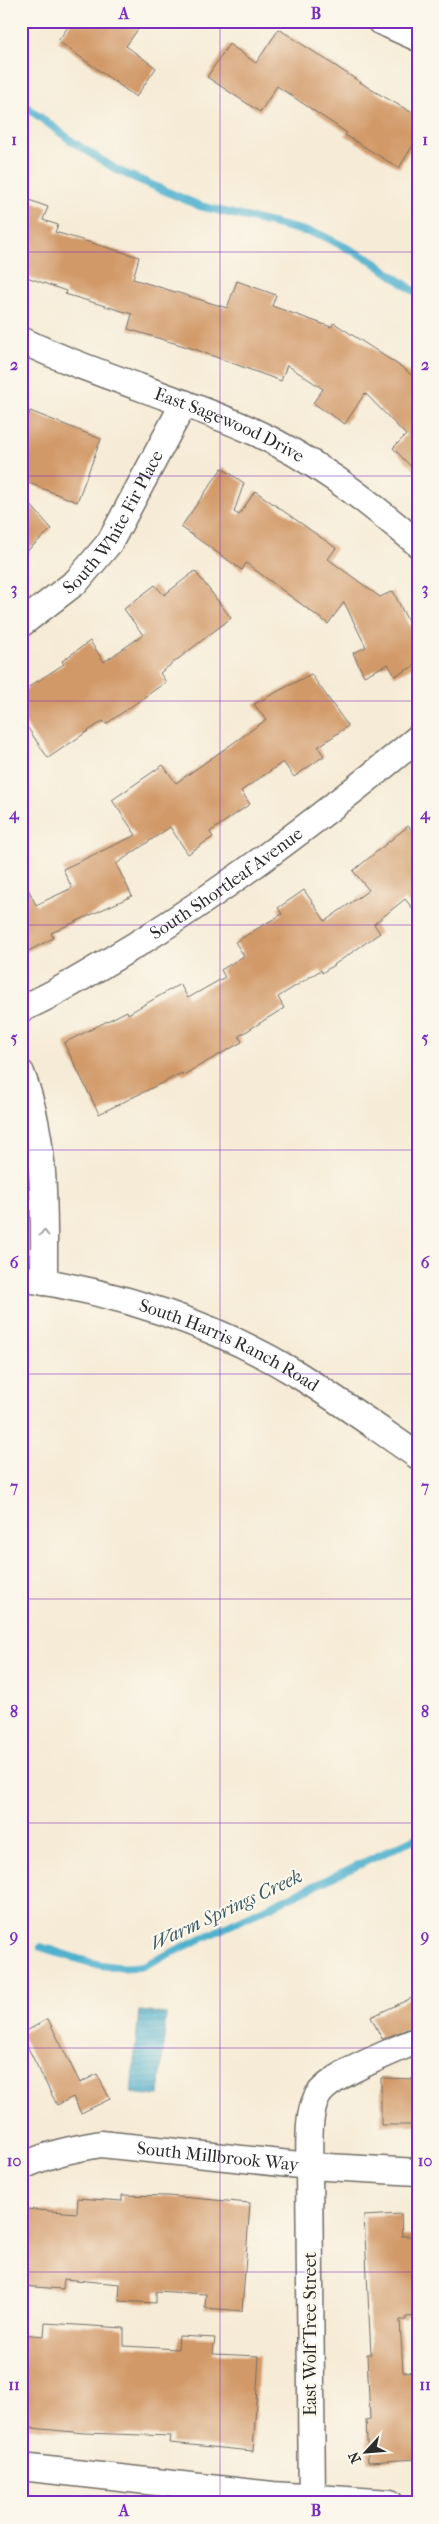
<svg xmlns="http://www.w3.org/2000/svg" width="439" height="2524" font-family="'IM FELL French Canon',serif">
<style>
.water{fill:url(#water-rules);stroke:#3d6e7c}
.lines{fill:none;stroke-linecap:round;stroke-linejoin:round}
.stream{stroke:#4fb1ce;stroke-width:8}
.building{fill:#d19968}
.minor-casing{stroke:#726e67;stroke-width:29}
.minor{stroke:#fff;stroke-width:26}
.oneway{stroke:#a0a0a0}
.grid{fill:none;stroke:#7b2cbf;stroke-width:1;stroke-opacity:0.55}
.labels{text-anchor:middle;stroke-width:4.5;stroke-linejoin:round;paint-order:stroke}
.street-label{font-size:18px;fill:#2b2b2b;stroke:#fbf7ec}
.water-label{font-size:19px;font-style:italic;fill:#385a64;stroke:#fbf7ec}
.neatline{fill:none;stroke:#7b2cbf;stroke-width:2}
.grid-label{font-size:16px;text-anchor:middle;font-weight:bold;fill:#7b2cbf}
</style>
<defs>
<pattern id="water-rules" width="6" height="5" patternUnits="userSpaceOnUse" patternTransform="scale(1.25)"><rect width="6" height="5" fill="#4fb1ce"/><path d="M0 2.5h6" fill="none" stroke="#4290a7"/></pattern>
</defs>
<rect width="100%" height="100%" fill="#fbf7ec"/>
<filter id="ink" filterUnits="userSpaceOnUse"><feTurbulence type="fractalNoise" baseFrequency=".02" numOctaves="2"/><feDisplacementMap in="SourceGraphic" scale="10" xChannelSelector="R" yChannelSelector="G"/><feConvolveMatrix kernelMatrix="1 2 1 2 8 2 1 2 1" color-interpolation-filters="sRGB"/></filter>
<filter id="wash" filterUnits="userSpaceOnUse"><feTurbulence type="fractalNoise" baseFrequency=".0096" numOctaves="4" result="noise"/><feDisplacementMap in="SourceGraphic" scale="20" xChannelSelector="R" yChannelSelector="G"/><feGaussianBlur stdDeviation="1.12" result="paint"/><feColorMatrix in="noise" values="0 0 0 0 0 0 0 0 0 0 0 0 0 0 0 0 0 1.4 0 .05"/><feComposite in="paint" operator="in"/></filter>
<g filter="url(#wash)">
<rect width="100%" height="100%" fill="#f6ebd6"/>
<polygon class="water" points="139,2011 166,2014 159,2096 131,2093"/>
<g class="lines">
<g class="stream">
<polyline points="21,103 73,142 117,170 200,206 321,235 371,260 418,294"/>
<path d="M41 1947C77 1958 105 1972 143 1966L418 1837"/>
</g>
</g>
<g id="blocks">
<g class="building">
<polygon points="72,21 144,21 126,46 156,68 136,97 58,41"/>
<polygon points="279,29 372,90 418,116 418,137 399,168 345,135 347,133 277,86 260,112 207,77 229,44 256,63"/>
<polygon points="21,197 48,207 43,220 58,225 55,232 139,257 133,279 227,308 237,281 276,295 272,306 331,327 334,323 406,370 418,382 418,474 393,448 406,435 365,393 345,424 313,403 323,389 287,365 281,381 194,349 128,329 132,314 65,294 66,291 21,275"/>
<polygon points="30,411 101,439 77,502 21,480 21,434"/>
<polygon points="222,468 244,483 234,512 239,515 255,491 336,548 328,559 380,597 393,591 418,642 418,664 395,676 388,664 364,676 353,653 366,647 344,602 328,624 246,563 242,570 181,527"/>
<polygon points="21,494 52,529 21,556"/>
<polygon points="195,571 231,618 160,673 166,682 106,724 103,721 48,758 21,718 21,692 64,664 62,661 90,641 104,662 143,635 124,609 155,585 164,595"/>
<polygon points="311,674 348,726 318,747 324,756 294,777 283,762 241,791 250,804 210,832 213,837 188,854 170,827 116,864 132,896 51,933 53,938 21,955 21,875 36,905 72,888 63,869 136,835 112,800 163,765 176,783 266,720 254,704"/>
<polygon points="408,826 418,837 418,915 405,899 374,924 380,933 322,973 321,970 278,997 284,1008 239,1036 242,1042 183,1075 182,1073 99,1114 64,1043 127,1011 128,1014 180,984 188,998 225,977 221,970 244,956 235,942 282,914 278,908 304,890 325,921 369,890 353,871"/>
<polygon points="418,1995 418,2025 382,2039 371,2017"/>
<polygon points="48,2019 80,2083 97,2074 110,2099 81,2113 73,2097 57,2105 21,2034"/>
<polygon points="381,2078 418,2079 418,2125 381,2125"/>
<polygon points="122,2195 168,2196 250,2203 242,2311 205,2308 206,2294 156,2291 156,2303 119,2301 120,2284 64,2279 63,2289 21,2286 21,2226 23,2226 25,2209 77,2213 78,2198 122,2201"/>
<polygon points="401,2214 402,2236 418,2236 418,2316 406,2317 406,2320 400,2320 403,2372 418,2371 418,2459 368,2462 366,2420 370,2419 367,2354 371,2354 364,2216"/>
<polygon points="45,2323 124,2328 124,2346 178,2349 179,2336 215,2338 213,2354 259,2356 253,2451 170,2443 171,2436 84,2433 21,2427 21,2334 44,2336"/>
</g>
</g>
</g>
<g filter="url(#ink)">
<use href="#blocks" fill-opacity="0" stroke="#726e67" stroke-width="1"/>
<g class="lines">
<defs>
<g id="minor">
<polyline points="380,21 418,38"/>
<path id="s1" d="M21 340C94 375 174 396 248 429 311 457 366 499 418 544"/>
<path id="s2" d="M21 624 77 581 110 542 184 403"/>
<path id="s3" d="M21 1009C60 992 97 968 134 946 234 884 327 813 418 738"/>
<path d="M21 1073C47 1140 44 1210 44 1282"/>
<path id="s4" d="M21 1278C116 1292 213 1323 295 1373 337 1399 377 1428 418 1456"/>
<path id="s5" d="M21 2167C47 2154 72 2149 101 2144L309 2166 418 2172"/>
<polyline points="21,2467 273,2495 390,2503"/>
<path d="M312 2503 309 2166C310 2145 307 2116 317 2097 329 2075 394 2051 418 2040"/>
</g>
</defs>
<use href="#minor" class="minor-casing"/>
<use href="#minor" class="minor"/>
</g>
<defs><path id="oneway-chevron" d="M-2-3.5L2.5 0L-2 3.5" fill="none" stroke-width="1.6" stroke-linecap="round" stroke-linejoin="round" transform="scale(1.25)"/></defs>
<use class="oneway" href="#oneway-chevron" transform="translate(44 1233) rotate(-90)"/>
</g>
<path class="grid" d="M220 21V2503M21 252H418M21 476H418M21 701H418M21 925H418M21 1150H418M21 1374H418M21 1599H418M21 1823H418M21 2048H418M21 2272H418"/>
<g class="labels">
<g class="street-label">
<text dy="6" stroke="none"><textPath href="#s1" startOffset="225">East Sagewood Drive</textPath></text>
<text dy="6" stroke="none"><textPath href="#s2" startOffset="140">South White Fir Place</textPath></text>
<text dy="6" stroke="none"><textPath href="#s3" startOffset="241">South Shortleaf Avenue</textPath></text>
<text dy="6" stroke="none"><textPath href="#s4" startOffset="220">South Harris Ranch Road</textPath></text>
<text dy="6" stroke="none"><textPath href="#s5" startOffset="201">South Millbrook Way</textPath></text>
<text transform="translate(310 2334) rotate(-90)" y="6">East Wolf Tree Street</text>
</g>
<g class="water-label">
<text transform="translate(226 1909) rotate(-25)" y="7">Warm Springs Creek</text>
</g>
</g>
<rect width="439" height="2524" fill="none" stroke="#fbf7ec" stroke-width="55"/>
<g transform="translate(366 2452) rotate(244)" stroke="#fbf7ec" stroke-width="4" paint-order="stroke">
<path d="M0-4L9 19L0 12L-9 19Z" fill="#2b2b2b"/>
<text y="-8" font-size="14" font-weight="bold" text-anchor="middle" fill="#2b2b2b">N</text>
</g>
<rect x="28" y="28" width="384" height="2468" class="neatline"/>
<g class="grid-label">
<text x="124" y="19">A</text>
<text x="316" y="19">B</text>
<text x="14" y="145">1</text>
<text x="425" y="145">1</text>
<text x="14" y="370">2</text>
<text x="425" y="370">2</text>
<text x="14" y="594">3</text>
<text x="425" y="594">3</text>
<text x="14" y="819">4</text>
<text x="425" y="819">4</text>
<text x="14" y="1043">5</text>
<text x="425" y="1043">5</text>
<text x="14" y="1268">6</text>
<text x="425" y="1268">6</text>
<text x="14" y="1492">7</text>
<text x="425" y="1492">7</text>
<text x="14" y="1717">8</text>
<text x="425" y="1717">8</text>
<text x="14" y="1941">9</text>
<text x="425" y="1941">9</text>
<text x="14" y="2166">10</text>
<text x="425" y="2166">10</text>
<text x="14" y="2390">11</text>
<text x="425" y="2390">11</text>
<text x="124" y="2516">A</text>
<text x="316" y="2516">B</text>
</g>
</svg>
